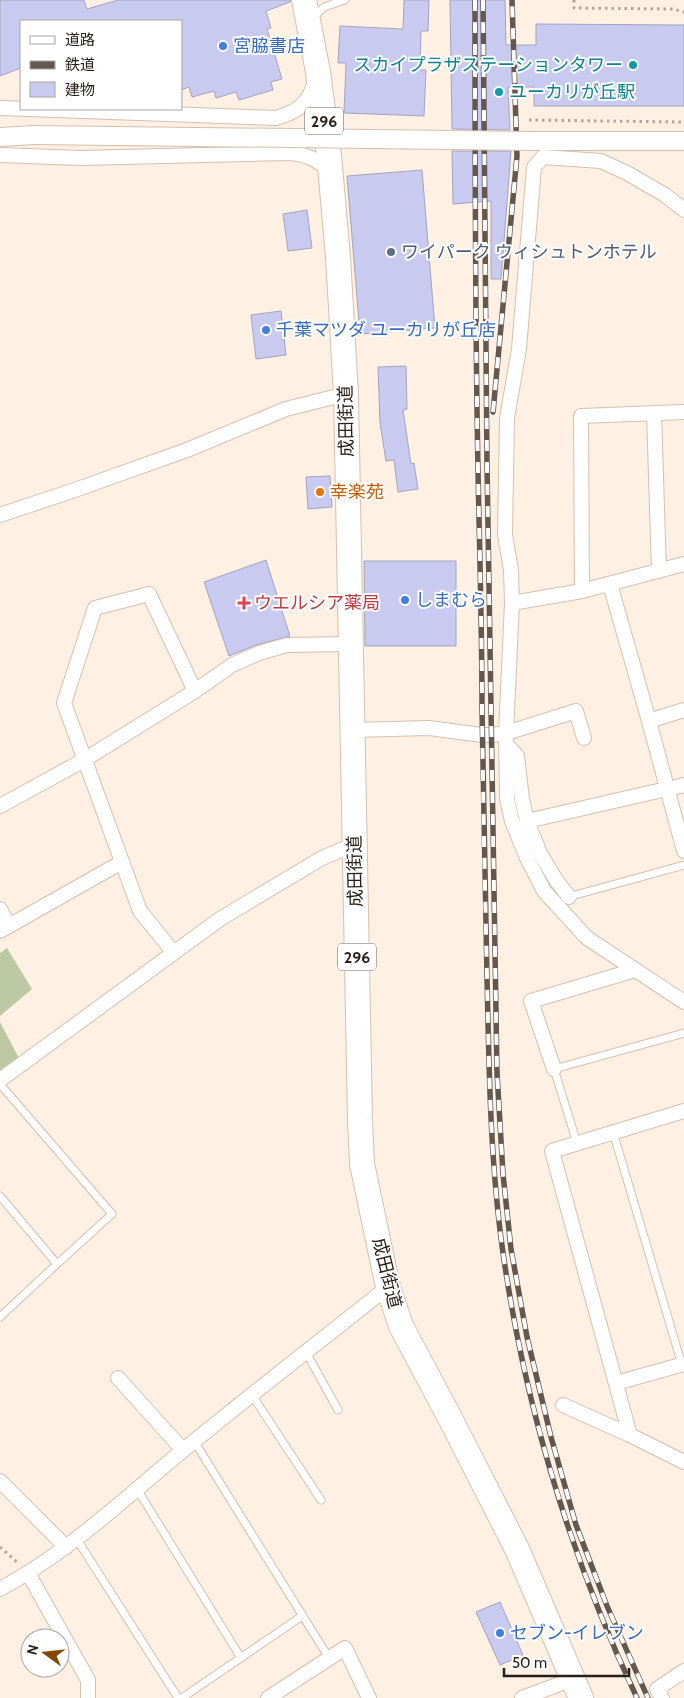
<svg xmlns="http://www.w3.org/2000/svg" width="684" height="1698" font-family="Cabin,'Noto Sans JP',sans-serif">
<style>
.green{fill:#bcc8a4}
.building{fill:#c8caef;stroke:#a2a4be}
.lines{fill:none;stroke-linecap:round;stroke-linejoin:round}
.service-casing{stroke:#d7bfad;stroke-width:9}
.minor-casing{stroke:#d7bfad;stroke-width:16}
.tertiary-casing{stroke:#d7bfad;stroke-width:20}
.trunk-casing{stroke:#d7bfad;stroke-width:26}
.path{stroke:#b2a59b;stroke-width:3;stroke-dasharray:2.5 4;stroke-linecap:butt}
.service{stroke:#fff;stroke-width:7}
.minor{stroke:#fff;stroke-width:14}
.tertiary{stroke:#fff;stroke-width:18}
.trunk{stroke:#fff;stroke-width:24}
.rail-casing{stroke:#635850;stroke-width:5.5}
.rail{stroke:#fff;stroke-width:4;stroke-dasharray:11;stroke-linecap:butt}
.tertiary-bridge-casing{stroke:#d7bfad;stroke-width:20;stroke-linecap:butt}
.tertiary-bridge{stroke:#fff;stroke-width:18}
.shop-dot{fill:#3f7fe0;stroke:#fff;stroke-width:2}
.culture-dot{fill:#0f9aa8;stroke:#fff;stroke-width:2}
.service-dot{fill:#5c6f8a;stroke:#fff;stroke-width:2}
.food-dot{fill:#e8710a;stroke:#fff;stroke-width:2}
.health-dot{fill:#e0444e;stroke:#fff;stroke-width:2}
.labels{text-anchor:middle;stroke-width:4;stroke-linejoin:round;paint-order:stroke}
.shield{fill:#fff;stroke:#68625d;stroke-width:1}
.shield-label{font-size:16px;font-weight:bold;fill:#281f18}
.shop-label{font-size:18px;fill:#366cbe;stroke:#fff;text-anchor:start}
.culture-label{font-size:18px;fill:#0d838f;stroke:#fff;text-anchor:end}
.service-label{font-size:18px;fill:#4e5e75;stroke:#fff;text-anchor:start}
.street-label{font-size:18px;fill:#281f18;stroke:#fff}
.food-label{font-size:18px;fill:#c56008;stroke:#fff;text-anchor:start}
.health-label{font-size:18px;fill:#be3a42;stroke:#fff;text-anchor:start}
</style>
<rect width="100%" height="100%" fill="#fff0e4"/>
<g class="green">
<polygon points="7,948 32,989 0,1016 0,953"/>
<polygon points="0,1022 22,1064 0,1080"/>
</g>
<g class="building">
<polygon points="0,0 84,0 87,9 118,0 291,0 290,2 266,11 271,28 267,29 282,79 271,82 273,90 239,100 236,92 216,98 214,91 192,97 189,87 181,90 181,21 21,21 21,68 0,76"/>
<polygon points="404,0 429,0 428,31 421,31 420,70 426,70 424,116 344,113 346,63 338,63 340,26 403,29"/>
<polygon points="450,0 505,0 506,45 536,45 536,24 684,25 684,106 534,106 534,87 508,87 510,130 452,129"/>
<polygon points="452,151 511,151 501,279 491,279 491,201 453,204"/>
<polygon points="422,170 435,328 360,334 347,176"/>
<polygon points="307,210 312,248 288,251 283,214"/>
<polygon points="281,311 286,355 256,359 251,315"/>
<polygon points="406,366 407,409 403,410 411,464 414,463 418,489 398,492 394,460 386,461 380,423 378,367"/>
<polygon points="330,476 332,507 308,509 306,477"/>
<polygon points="266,560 290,636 256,645 229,656 204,582"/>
<polygon points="364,561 456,561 456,646 365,646"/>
<polygon points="500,1602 523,1655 500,1665 476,1612"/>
</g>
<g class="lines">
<defs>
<g id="service">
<polyline points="313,18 324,7 345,0"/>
<polyline points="568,897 684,865"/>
<polyline points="0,1084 112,1214 57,1264"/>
<polyline points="613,1132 682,1365"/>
<polyline points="577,1143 554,1069 684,1033"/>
<polyline points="0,1196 57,1264 0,1317"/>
<polyline points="306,1352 338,1410"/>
<polyline points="252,1395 321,1500"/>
<polyline points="194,1441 329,1658"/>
<polyline points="137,1489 241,1658"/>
<polyline points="76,1538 178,1698"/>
<polyline points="182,1698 302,1616"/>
</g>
<g id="minor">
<path d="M0 108 276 118C298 112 309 103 315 81"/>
<path d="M0 155 81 158 289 153C307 154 316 159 330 171"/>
<polyline points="684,210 665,195 627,173 601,161 543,157 534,167 519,349 507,418 505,535 511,570 512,603 506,733 507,799 512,821 527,858 544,891 587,938 684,1002"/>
<polyline points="654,413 659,571"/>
<polyline points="0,515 72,491 187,450 286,409 346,394"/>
<polyline points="610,584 649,721 684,851"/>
<polyline points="582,591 581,416 684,412"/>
<polyline points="512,603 582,591 684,564"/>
<polyline points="649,721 684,710"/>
<polyline points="353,730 429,728 482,735 492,735 506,733 576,711 584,738"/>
<polyline points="507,745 517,756 522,799 527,821 540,853 556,880 569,897"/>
<polyline points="0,806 84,760 195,691 232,665 259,653 287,645 350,644"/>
<polyline points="527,821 684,785"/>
<polyline points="0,909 9,926"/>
<polyline points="0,931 122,862"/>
<polyline points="174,953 140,911 64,703 95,608 149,594 195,691"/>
<polyline points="554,1069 531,1001 635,970"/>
<polyline points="0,1080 220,919 322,858 355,844"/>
<polyline points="118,1378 183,1450"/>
<polyline points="616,1383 684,1364"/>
<polyline points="563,1405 630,1435 684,1462"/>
<polyline points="630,1435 552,1151 684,1111"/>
<polyline points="0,1481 66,1547"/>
<polyline points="28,1573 88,1680 88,1698"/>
<path d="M0 1589C67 1553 123 1500 181 1452 249 1396 319 1342 388 1287"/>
<polyline points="268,1698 345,1648 369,1698"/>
<polyline points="522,1698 573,1679"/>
<polyline points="662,1698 657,1689 684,1671"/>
</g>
<g id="tertiary">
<polyline points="0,137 34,135"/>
<polyline points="539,141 684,141"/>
</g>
<polyline id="trunk" points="304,0 318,72 329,155 338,257 346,394 360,1120 362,1164 388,1287 401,1326 450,1418 517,1549 581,1698"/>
</defs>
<use href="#service" class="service-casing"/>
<use href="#minor" class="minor-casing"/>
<use href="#tertiary" class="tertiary-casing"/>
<use href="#trunk" class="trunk-casing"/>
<g class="path">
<polyline points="574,0 574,8 673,9 684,12"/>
<polyline points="529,120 683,122"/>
<polyline points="0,1547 18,1563"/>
</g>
<use href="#service" class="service"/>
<use href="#minor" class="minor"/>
<use href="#tertiary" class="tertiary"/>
<use href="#trunk" class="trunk"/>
<defs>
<g id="rail">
<path d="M475 0C475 135 475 271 477 406 478 507 482 608 482 709 483 798 485 887 487 977 489 1069 490 1161 503 1253 525 1406 571 1558 637 1698"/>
<polyline points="483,0 487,464 497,1073 503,1174 511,1249 527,1337 551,1437 576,1525 607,1606 648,1698"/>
<polyline points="493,412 517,156 512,0"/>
</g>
</defs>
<use href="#rail" class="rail-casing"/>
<use href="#rail" class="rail"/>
<defs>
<polyline id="tertiary-bridge" points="34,135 539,141"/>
</defs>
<use href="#tertiary-bridge" class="tertiary-bridge-casing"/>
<use href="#tertiary-bridge" class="tertiary-bridge"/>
</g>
<g class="shop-dot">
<circle cx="223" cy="46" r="5"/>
<circle cx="266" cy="330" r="5"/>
<circle cx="405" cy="600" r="5"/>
<circle cx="500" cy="1633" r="5"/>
</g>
<g class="culture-dot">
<circle cx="633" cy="65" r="5"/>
<circle cx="499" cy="92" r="5"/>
</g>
<circle class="service-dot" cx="391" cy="252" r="5"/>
<circle class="food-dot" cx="320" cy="492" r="5"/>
<path class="health-dot" d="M241.5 595.5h5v5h5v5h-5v5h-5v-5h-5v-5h5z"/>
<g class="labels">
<g class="shield">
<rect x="305" y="107.5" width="38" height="27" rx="4"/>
<rect x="338" y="943.5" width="38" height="27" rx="4"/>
</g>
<g class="shield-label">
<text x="324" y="127">296</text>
<text x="357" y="963">296</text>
</g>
<g class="shop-label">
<text x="233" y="52">宮脇書店</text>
<text x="276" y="336">千葉マツダ ユーカリが丘店</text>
<text x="415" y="606">しまむら</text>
<text x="510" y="1639">セブン-イレブン</text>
</g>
<g class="culture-label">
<text x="623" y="71">スカイプラザステーションタワー</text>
<text x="509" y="98" text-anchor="start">ユーカリが丘駅</text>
</g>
<g class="service-label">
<text x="401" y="258">ワイパーク ウィシュトンホテル</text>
</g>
<g class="street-label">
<text transform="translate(346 421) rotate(-91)" y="6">成田街道</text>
<text transform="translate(355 871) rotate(-91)" y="6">成田街道</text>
<text transform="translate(387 1273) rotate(76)" y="6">成田街道</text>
</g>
<g class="food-label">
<text x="330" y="498">幸楽苑</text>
</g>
<g class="health-label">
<text x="254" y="609">ウエルシア薬局</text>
</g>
</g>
<rect x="20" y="20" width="162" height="90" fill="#ffffff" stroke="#a9a5a3"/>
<rect x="30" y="36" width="25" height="8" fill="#ffffff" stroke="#a9a5a3"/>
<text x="65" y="45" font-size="15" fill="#281f18">道路</text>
<rect x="30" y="61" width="25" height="8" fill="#635850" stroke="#a9a5a3"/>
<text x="65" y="70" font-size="15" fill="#281f18">鉄道</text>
<rect x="30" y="82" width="25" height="15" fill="#c8caef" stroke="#a9a5a3"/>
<text x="65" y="95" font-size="15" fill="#281f18">建物</text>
<g transform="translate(45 1653) rotate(285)"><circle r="24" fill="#ffffff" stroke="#a9a5a3"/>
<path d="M0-4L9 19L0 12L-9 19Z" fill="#844704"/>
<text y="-8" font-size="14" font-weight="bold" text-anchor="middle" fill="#281f18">N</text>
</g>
<path d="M504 1668v8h125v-8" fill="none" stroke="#281f18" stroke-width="2.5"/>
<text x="512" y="1668" font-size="15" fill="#281f18" stroke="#ffffff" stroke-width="4" paint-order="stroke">50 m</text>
</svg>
